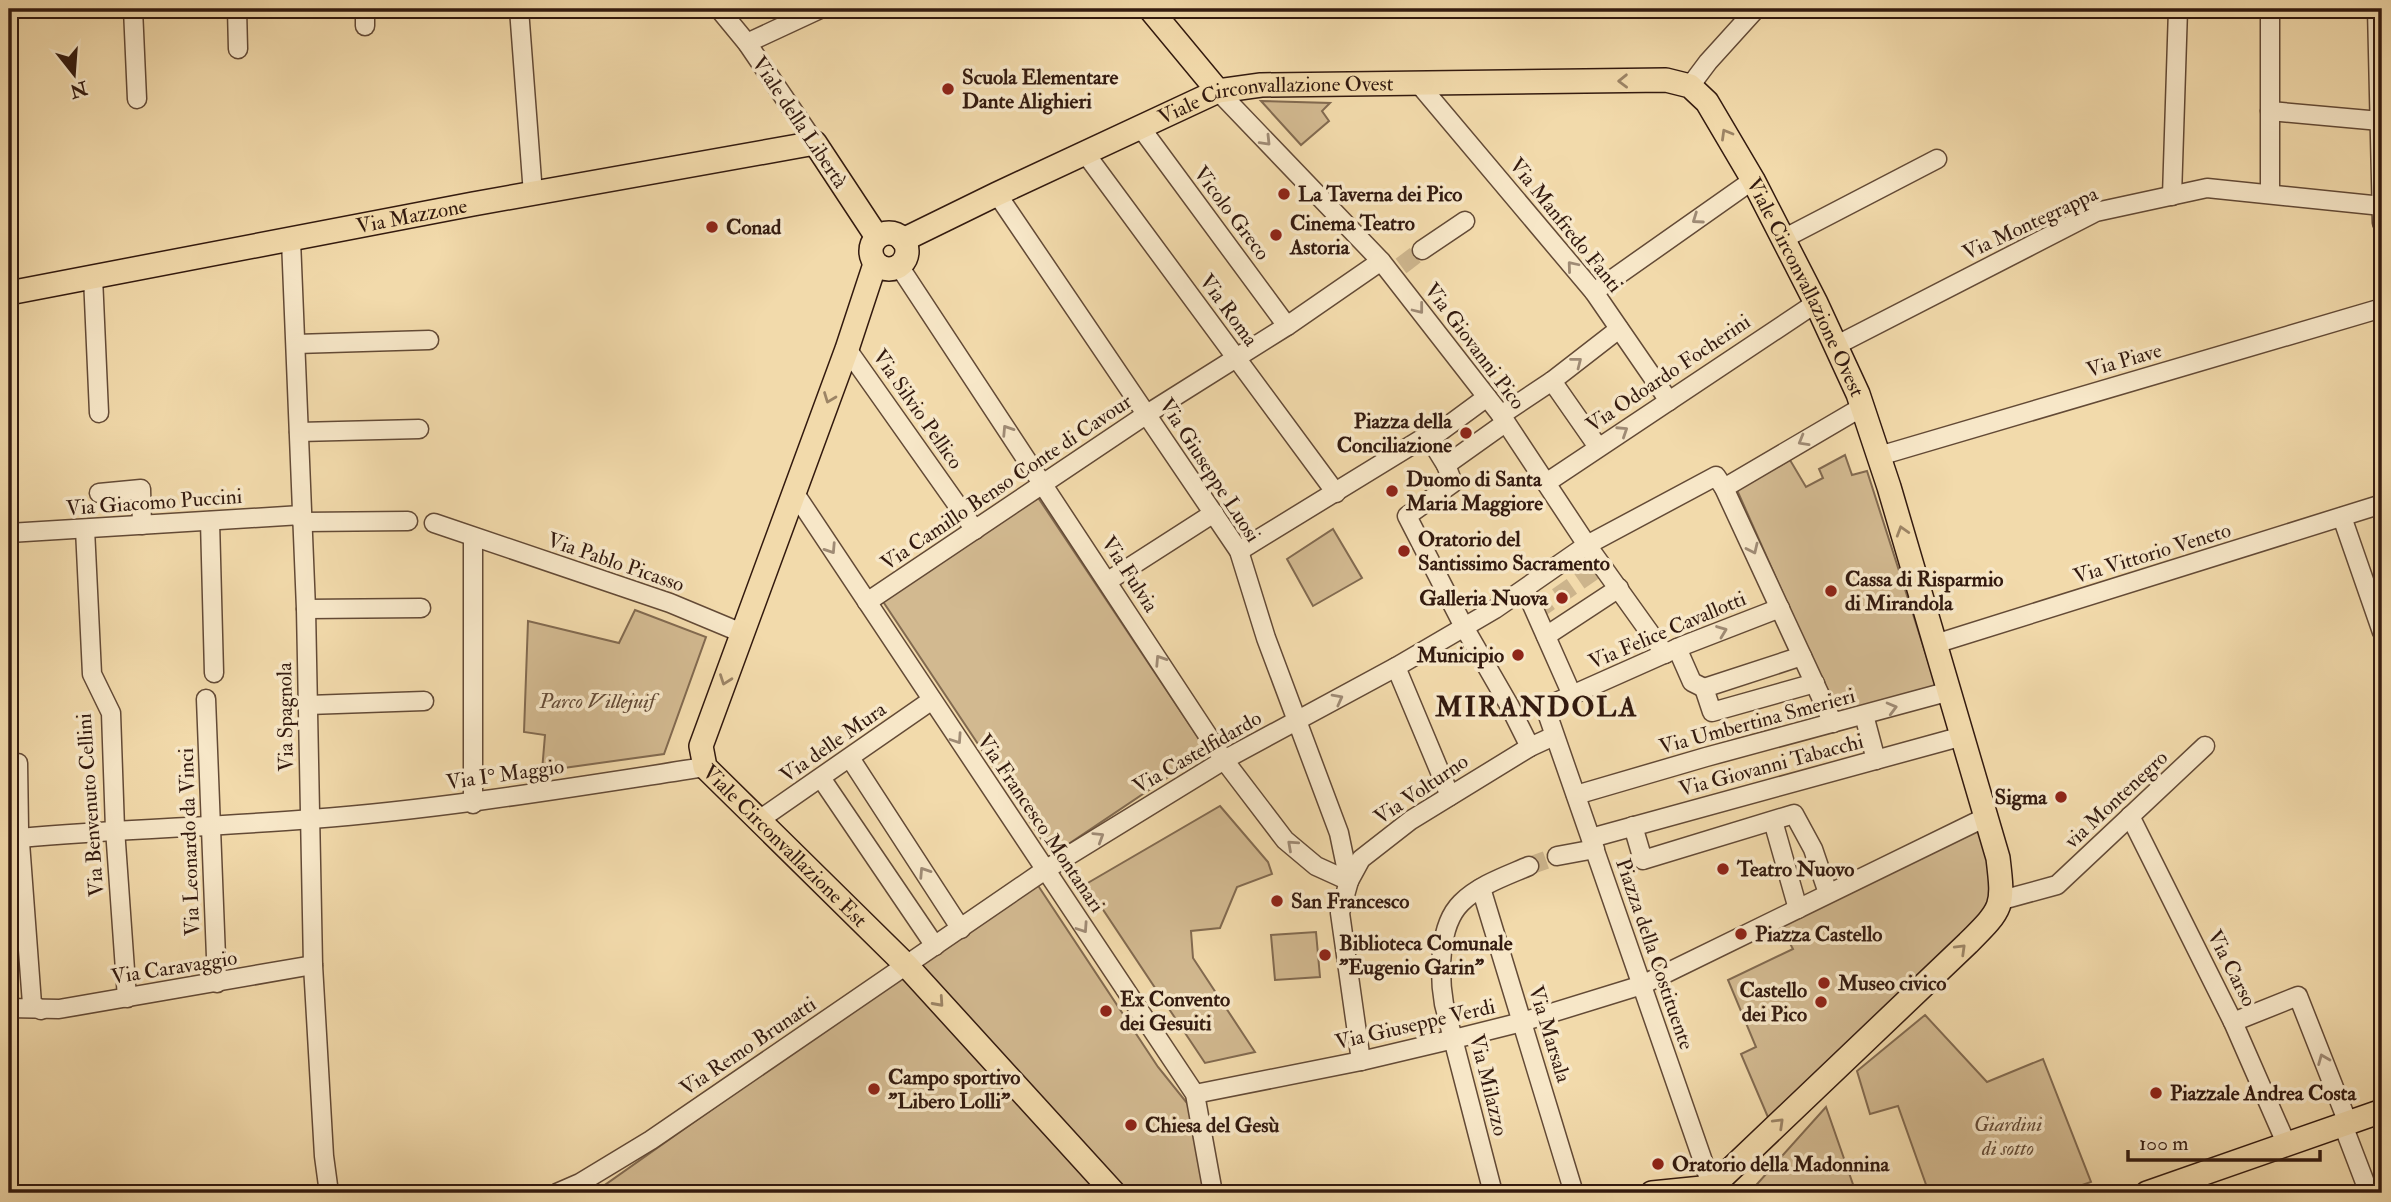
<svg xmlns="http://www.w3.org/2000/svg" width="2391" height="1202" font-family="'IM FELL Double Pica',serif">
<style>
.green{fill:#d2b990;stroke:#826a50;stroke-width:2}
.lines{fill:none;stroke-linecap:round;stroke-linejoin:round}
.minor-tunnel{stroke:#ccb48c;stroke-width:18;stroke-dasharray:18 9;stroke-linecap:butt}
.minor-casing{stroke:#634a36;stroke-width:21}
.major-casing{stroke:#331a0f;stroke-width:26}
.minor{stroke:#f7e7c8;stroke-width:18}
.major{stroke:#f2daab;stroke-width:23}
.oneway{stroke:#9c8465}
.oneway2{stroke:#9f8b75}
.poi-dot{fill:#8f2418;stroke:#f7e7c8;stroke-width:2.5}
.labels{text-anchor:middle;stroke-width:7;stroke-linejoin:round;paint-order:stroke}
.poi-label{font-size:21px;font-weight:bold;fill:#331a0f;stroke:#f7e7c8;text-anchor:start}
.street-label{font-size:21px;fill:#331a0f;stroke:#f7e7c8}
.park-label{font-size:21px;font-style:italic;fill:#634a36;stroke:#f7e7c8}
.district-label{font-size:28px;font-weight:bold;letter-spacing:2px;fill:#331a0f;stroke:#f7e7c8}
</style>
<rect width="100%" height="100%" fill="#f2daab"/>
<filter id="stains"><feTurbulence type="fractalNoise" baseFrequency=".00286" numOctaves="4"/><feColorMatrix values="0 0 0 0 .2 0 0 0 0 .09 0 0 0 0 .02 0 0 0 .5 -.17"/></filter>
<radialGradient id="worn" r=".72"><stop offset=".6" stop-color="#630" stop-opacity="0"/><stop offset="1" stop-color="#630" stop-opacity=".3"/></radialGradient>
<g class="green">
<polygon points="1261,101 1330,103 1322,111 1329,121 1301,145"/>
<polygon points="1845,455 1852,475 1867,471 1937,689 1838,717 1737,490 1790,460 1806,487 1823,478 1819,469"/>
<polygon points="1037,496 1207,751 1052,855 882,600"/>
<polygon points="1333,529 1362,578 1313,606 1287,559"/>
<polygon points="635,610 706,637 664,754 542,771 545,735 524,732 528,621 619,643"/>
<polygon points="1220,806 1268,862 1272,874 1237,887 1220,928 1191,931 1193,958 1255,1052 1205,1063 1086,884"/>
<path d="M1978 824C1987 859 1997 882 1984 917L1773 1129 1741 1054 1756 1047 1728 980 1793 949 1777 919Z"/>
<polygon points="1037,884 1158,1067 1191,1108 1211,1193 1118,1193 907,966"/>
<polygon points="1316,932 1320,977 1275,980 1271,935"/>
<polygon points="906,972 1112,1193 596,1193 595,1192"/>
<polygon points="1925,1015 1987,1082 2043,1059 2091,1182 2059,1193 1929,1193 1898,1106 1870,1114 1857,1071"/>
<polygon points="1826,1107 1856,1193 1749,1193"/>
</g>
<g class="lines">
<g class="minor-tunnel">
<polyline points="1401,266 1422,250"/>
<polyline points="1535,612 1601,566"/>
<polyline points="1529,866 1557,856"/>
</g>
<defs>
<g id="minor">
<polyline points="133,9 137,99"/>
<polyline points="237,9 238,49"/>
<polyline points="519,9 533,194"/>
<polyline points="719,9 747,43 815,143"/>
<polyline points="2377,9 2382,223"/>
<polyline points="365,26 365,9"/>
<polyline points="747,43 820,9"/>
<polyline points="1418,83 1594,292 1669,401"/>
<polyline points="1690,86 1708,62 1756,9"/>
<polyline points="1218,91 1381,261 1501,415 1587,545 1665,654"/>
<polyline points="2270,111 2380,121"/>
<polyline points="1141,128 1287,326"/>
<polyline points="1085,153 1336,493"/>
<polyline points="997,194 1239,551 1266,638 1339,833 1349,881"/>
<polyline points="2270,194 2270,15"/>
<polyline points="2172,196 2178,9"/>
<polyline points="1783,239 1937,159"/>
<polyline points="291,240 306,609 313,965 324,1156 329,1193"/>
<polyline points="1422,250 1465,221"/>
<polyline points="899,266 1224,760 1285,840 1316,866 1349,881"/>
<polyline points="93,277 99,413"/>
<polyline points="1594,292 1753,180"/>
<polyline points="296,344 429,340"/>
<polyline points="1837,345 2096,212 2207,188 2382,206"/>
<polyline points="847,349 975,530"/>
<polyline points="1552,381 1598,447"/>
<polyline points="1487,397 1430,439 1446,465 1505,423"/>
<polyline points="1501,415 1552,381 1619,329"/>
<polyline points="299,432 419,429"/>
<polyline points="1879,456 2382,308"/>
<polyline points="1446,465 1453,483 1407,516 1464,627 1509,705 1530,747"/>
<polyline points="1546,483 1816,303"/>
<polyline points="1724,488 1862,407"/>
<polyline points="794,492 1195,1094 1213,1193"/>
<polyline points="99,493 141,489 142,525"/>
<polyline points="2342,517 2382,632"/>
<polyline points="210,521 214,673"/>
<polyline points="302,522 408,521"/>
<polyline points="434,523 670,603 742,633"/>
<polyline points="85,529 92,674 111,713 115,829 127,998"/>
<polyline points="9,533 301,515"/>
<polyline points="1239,551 1420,440 1430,439"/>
<polyline points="1108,581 1214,513"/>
<polyline points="1525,589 1572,695"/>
<polyline points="867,602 1147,414 1287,326 1381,261"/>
<polyline points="306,609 421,608"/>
<polyline points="1546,636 1619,588"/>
<polyline points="1935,644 2382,504"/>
<polyline points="1677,648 1692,682 1704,688"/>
<polyline points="1802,656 1704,688 1712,712 1815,683"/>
<polyline points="1396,667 1450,796"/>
<polyline points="206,699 217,983"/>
<polyline points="308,705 424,701"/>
<polyline points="1864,715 1876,760"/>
<polyline points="850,758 961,929"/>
<polyline points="18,763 19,829 32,1004 41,1010"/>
<polyline points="821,778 935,946"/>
<polyline points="1576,795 1706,757 1950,691"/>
<polyline points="473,804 473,537"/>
<polyline points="2130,816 2233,1022 2286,1143"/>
<polyline points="759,820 932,700"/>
<polyline points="1773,821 1798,909"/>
<polyline points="1633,826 1643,860 1794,814 1813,849 1828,893"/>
<polyline points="1591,838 1963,736"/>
<path d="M9 841 20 838C117 829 214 827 311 819 443 809 574 787 705 767"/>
<polyline points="1557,856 1595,849"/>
<polyline points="1481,888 1574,1193"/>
<polyline points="2002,900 2057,885 2205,746"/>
<polyline points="9,1008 59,1009 313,965"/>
<polyline points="2233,1022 2298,996 2348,1123"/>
<polyline points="1361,1061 1340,913 1349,881 1361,859 1411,820 1530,747 1554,736"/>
<polyline points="1195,1094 1361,1061 1454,1039 1522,1022 1642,985 1986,817"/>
<polyline points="2343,1125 2369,1193"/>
<polyline points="1712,1187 1545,707 1682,646 1780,608"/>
<polyline points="557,1193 580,1183 651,1140 1045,870 1224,760 1396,667 1495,609 1587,545 1716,476 1724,488 1833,723"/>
<path d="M1493 1193 1444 1004C1439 975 1438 926 1461 903 1479 885 1506 876 1529 866"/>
</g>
<g id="major">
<polyline points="1150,9 1218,91"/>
<circle cx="889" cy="251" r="18"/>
<path id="s1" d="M903 240 997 194 1218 91 1261 85 1666 80 1690 86 1707 102 1753 180 1816 303 1858 394 1889 487 1998 858C2004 907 2003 908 1968 943L1712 1187"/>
<path id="s2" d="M875 264 847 349 701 746 705 767 907 966 1114 1193"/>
<path id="s3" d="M9 293 473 204 815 143 877 237"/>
<polyline points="1652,1193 1712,1187"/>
<polyline points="2147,1193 2382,1111"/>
</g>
</defs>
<use href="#minor" class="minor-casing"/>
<use href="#major" class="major-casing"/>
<use href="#minor" class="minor"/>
<use href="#major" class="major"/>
</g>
<defs><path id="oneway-chevron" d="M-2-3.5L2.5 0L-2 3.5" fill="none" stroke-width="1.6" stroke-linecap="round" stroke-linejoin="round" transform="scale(1.75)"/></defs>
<g class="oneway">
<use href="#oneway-chevron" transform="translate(1623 81) rotate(179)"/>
<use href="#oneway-chevron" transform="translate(1726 134) rotate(-120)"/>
<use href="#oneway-chevron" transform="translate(829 398) rotate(111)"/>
<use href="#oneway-chevron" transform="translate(1902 531) rotate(-107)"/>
<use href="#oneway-chevron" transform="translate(725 680) rotate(110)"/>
<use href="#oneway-chevron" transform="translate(1961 949) rotate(-44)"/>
<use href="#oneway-chevron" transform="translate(939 1002) rotate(48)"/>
<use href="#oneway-chevron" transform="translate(1779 1123) rotate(-44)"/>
</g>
<g class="oneway2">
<use href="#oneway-chevron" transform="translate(1266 141) rotate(46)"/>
<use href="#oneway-chevron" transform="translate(1697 219) rotate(145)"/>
<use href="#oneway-chevron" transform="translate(1572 266) rotate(-130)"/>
<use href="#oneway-chevron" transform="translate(1419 309) rotate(52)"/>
<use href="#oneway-chevron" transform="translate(1577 362) rotate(-38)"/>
<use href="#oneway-chevron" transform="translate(1007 430) rotate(-123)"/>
<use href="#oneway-chevron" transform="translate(1623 431) rotate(-33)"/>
<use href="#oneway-chevron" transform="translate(1803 441) rotate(150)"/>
<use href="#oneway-chevron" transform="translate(831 549) rotate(57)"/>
<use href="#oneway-chevron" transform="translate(1753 549) rotate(65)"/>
<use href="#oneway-chevron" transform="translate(1722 631) rotate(-21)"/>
<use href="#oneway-chevron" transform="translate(1160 660) rotate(-123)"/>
<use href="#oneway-chevron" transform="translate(1338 699) rotate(-28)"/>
<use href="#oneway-chevron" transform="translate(1892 708) rotate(-15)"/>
<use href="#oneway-chevron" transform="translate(957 739) rotate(56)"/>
<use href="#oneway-chevron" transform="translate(1099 837) rotate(-32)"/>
<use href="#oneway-chevron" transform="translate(1292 845) rotate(-138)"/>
<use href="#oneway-chevron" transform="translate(924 872) rotate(-123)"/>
<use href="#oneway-chevron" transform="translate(1083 928) rotate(56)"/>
<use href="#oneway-chevron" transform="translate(2323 1059) rotate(-112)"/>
</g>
<g class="poi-dot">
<circle cx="948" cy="89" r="7"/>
<circle cx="1284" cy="194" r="7"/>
<circle cx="712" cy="227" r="7"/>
<circle cx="1276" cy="235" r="7"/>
<circle cx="1466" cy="433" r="7"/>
<circle cx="1392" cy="491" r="7"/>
<circle cx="1404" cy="551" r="7"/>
<circle cx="1831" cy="591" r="7"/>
<circle cx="1562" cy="598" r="7"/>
<circle cx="1518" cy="655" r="7"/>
<circle cx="2061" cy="797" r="7"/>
<circle cx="1723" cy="869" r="7"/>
<circle cx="1277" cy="901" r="7"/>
<circle cx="1741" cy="934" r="7"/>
<circle cx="1325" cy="955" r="7"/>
<circle cx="1824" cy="983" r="7"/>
<circle cx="1821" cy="1002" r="7"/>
<circle cx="1106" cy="1011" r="7"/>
<circle cx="874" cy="1089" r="7"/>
<circle cx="2156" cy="1093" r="7"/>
<circle cx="1131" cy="1125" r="7"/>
<circle cx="1658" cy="1164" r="7"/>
</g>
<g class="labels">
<g class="poi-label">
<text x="962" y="84">Scuola Elementare<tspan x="962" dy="24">Dante Alighieri</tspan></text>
<text x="1298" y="201">La Taverna dei Pico</text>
<text x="1290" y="230">Cinema Teatro<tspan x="1290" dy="24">Astoria</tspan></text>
<text x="726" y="234">Conad</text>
<text x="1452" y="428" text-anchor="end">Piazza della<tspan x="1452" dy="24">Conciliazione</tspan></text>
<text x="1406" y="486">Duomo di Santa<tspan x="1406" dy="24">Maria Maggiore</tspan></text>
<text x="1418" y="546">Oratorio del<tspan x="1418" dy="24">Santissimo Sacramento</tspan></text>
<text x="1845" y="586">Cassa di Risparmio<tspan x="1845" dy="24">di Mirandola</tspan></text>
<text x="1548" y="605" text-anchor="end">Galleria Nuova</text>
<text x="1504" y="662" text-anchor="end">Municipio</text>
<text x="2047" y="804" text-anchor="end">Sigma</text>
<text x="1737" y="876">Teatro Nuovo</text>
<text x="1291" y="908">San Francesco</text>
<text x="1755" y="941">Piazza Castello</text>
<text x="1339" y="950">Biblioteca Comunale<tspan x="1339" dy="24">"Eugenio Garin"</tspan></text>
<text x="1838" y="990">Museo civico</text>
<text x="1807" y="997" text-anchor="end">Castello<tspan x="1807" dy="24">dei Pico</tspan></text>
<text x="1120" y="1006">Ex Convento<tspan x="1120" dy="24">dei Gesuiti</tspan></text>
<text x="888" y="1084">Campo sportivo<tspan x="888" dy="24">"Libero Lolli"</tspan></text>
<text x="2170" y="1100">Piazzale Andrea Costa</text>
<text x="1145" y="1132">Chiesa del Gesù</text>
<text x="1672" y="1171">Oratorio della Madonnina</text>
</g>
<g class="street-label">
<text dy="7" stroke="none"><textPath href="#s1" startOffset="404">Viale Circonvallazione Ovest</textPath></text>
<text transform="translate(800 122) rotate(56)" y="7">Viale della Libertà</text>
<text transform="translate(1232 213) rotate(53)" y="7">Vicolo Greco</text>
<text dy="7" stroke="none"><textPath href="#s3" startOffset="410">Via Mazzone</textPath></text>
<text transform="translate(2030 223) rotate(-25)" y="7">Via Montegrappa</text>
<text transform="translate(1566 225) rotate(51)" y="7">Via Manfredo Fanti</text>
<text dy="7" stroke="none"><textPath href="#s1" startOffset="1055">Viale Circonvallazione Ovest</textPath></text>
<text transform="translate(1229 310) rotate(54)" y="7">Via Roma</text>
<text transform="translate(1475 346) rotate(53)" y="7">Via Giovanni Pico</text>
<text transform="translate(2124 360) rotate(-16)" y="7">Via Piave</text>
<text transform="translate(1668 373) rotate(-34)" y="7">Via Odoardo Focherini</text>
<text transform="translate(918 409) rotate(55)" y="7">Via Silvio Pellico</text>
<text transform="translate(1210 470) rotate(57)" y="7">Via Giuseppe Luosi</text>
<text transform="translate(1006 482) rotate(-34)" y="7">Via Camillo Benso Conte di Cavour</text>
<text transform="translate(154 502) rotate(-4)" y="7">Via Giacomo Puccini</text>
<text transform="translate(2152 553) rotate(-17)" y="7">Via Vittorio Veneto</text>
<text transform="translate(616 562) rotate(19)" y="7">Via Pablo Picasso</text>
<text transform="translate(1130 574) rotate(57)" y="7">Via Fulvia</text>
<text transform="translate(1667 630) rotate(-23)" y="7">Via Felice Cavallotti</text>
<text transform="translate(285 717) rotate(-91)" y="7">Via Spagnola</text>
<text transform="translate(1757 721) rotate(-15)" y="7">Via Umbertina Smerieri</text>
<text transform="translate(833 742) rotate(-35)" y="7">Via delle Mura</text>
<text transform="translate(1197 752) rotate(-30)" y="7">Via Castelfidardo</text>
<text transform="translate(1771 765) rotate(-15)" y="7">Via Giovanni Tabacchi</text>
<text transform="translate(505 774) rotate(-8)" y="7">Via I° Maggio</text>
<text transform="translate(1421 789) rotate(-34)" y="7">Via Volturno</text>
<text transform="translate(2116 799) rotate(-43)" y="7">via Montenegro</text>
<text transform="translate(90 805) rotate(-94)" y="7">Via Benvenuto Cellini</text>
<text transform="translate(1041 823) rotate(56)" y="7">Via Francesco Montanari</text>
<text transform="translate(189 842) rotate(-92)" y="7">Via Leonardo da Vinci</text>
<text dy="7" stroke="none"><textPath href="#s2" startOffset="646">Viale Circonvallazione Est</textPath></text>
<text transform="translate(1655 954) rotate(71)" y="7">Piazza della Costituente</text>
<text transform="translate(174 967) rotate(-9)" y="7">Via Caravaggio</text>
<text transform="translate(2232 968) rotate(63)" y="7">Via Carso</text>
<text transform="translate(1415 1024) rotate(-13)" y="7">Via Giuseppe Verdi</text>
<text transform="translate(1550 1034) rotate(73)" y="7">Via Marsala</text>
<text transform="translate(748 1046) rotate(-34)" y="7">Via Remo Brunatti</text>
<text transform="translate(1489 1085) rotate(76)" y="7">Via Milazzo</text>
</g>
<g class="park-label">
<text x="597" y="708">Parco Villejuif</text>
<text x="2008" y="1131">Giardini<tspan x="2008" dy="24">di sotto</tspan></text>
</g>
<g class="district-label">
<text x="1537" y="716">MIRANDOLA</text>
</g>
</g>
<rect width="2391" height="1202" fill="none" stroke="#f2daab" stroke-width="35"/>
<rect x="10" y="10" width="2370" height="1181" fill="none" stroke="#331a0f" stroke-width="3.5"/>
<rect x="18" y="18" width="2356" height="1167" fill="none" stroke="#331a0f" stroke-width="2"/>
<g transform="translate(74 74) rotate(163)" stroke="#f7e7c8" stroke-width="5" paint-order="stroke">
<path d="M0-5L12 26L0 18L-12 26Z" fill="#331a0f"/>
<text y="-10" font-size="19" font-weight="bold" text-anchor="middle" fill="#331a0f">N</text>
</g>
<path d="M2128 1150v10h192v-10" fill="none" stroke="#331a0f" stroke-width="3.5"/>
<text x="2139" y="1150" font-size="21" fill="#331a0f" stroke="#f7e7c8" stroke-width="5" paint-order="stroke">100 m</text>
<rect width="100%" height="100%" filter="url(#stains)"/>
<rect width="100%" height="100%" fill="url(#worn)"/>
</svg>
